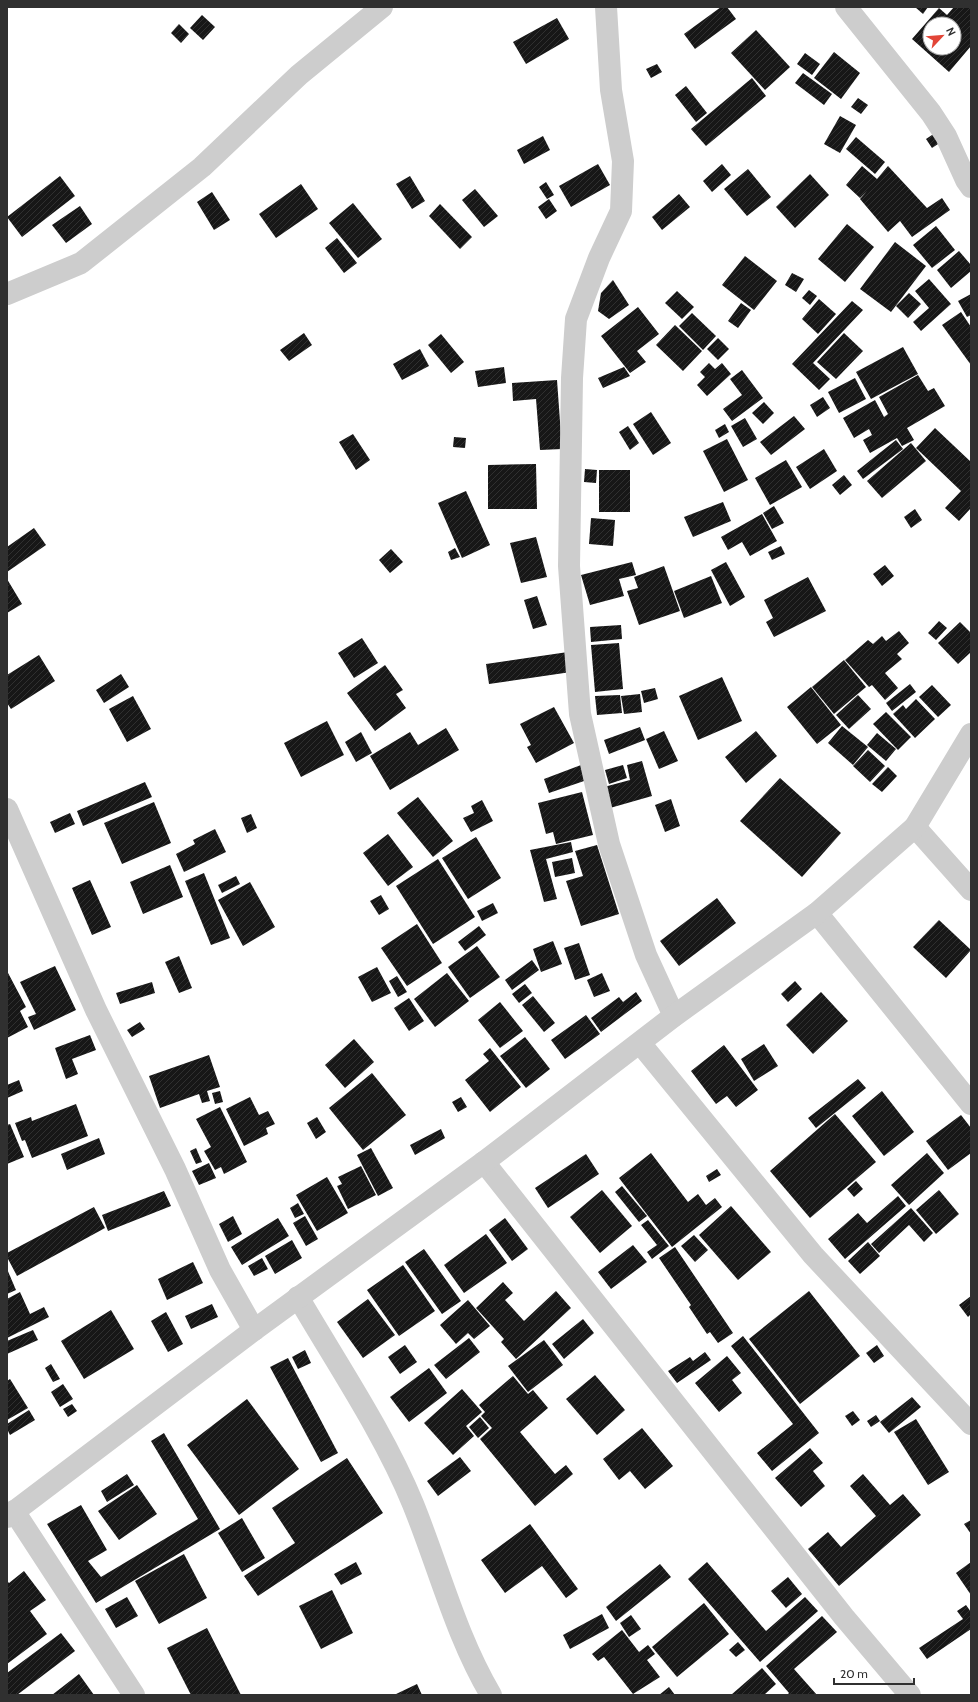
<svg xmlns="http://www.w3.org/2000/svg" width="978" height="1702" font-family="Cabin,sans-serif">
<style>
.building{fill:url(#building-hatch);fill-rule:evenodd}
.lines{fill:none;stroke-linecap:round;stroke-linejoin:round}
.street{stroke:#cdcdcd;stroke-width:22}
</style>
<defs>
<pattern id="building-hatch" width="6" height="6" patternUnits="userSpaceOnUse"><rect width="6" height="6" fill="#171717"/><path d="M-1 1l2-2M0 6l6-6M5 7l2-2" fill="none" stroke="#303030"/></pattern>
</defs>
<rect width="100%" height="100%" fill="#fff"/>
<g class="building">
<polygon points="721,7 727,7 736,19 695,49 684,34"/>
<polygon points="915,7 928,7 923,14"/>
<path d="M954 7H971V46L949 72 912 39 939 8 947 15ZM930 24H954V48H930Z"/>
<polygon points="202,15 215,27 203,40 190,28"/>
<polygon points="557,18 569,39 526,64 513,42"/>
<polygon points="179,24 189,34 181,43 171,33"/>
<polygon points="756,30 790,67 765,90 731,53"/>
<polygon points="834,52 860,73 841,99 814,78"/>
<polygon points="805,53 820,64 812,75 797,64"/>
<polygon points="657,64 662,72 651,78 646,69"/>
<polygon points="803,73 832,94 824,105 795,83"/>
<polygon points="752,78 766,96 706,146 691,129"/>
<polygon points="686,86 707,113 696,122 675,95"/>
<polygon points="858,98 868,105 861,114 851,107"/>
<polygon points="840,116 856,125 840,153 824,144"/>
<polygon points="935,133 941,142 932,148 926,139"/>
<polygon points="543,136 550,150 524,164 517,150"/>
<polygon points="856,137 885,162 875,174 846,149"/>
<polygon points="598,164 610,185 571,207 559,186"/>
<polygon points="722,164 731,175 712,192 703,181"/>
<polygon points="862,166 877,179 888,166 927,208 942,198 950,210 912,237 900,221 888,232 860,199 867,191 860,198 846,185"/>
<polygon points="748,169 771,197 747,216 724,189"/>
<polygon points="810,174 829,195 795,228 776,207"/>
<polygon points="60,176 75,196 22,237 7,217"/>
<polygon points="410,176 425,201 412,209 396,184"/>
<polygon points="546,182 554,195 547,199 539,187"/>
<polygon points="301,184 318,209 276,238 259,214"/>
<polygon points="475,189 498,216 484,227 462,200"/>
<polygon points="212,192 230,220 214,230 197,202"/>
<polygon points="679,194 690,207 662,230 652,217"/>
<polygon points="549,199 557,211 546,219 538,207"/>
<polygon points="353,203 382,239 358,258 329,223"/>
<polygon points="440,204 472,237 460,249 429,216"/>
<polygon points="80,206 92,224 66,243 52,225"/>
<polygon points="847,224 874,247 845,282 818,259"/>
<polygon points="936,226 955,250 932,268 913,245"/>
<polygon points="337,238 357,263 344,273 325,248"/>
<polygon points="895,242 926,266 891,312 860,289"/>
<polygon points="959,251 971,265 971,271 951,288 937,270"/>
<polygon points="745,256 777,281 754,310 722,285"/>
<polygon points="792,273 804,279 796,292 785,285"/>
<polygon points="929,279 951,304 921,331 913,322 929,308 915,291"/>
<polygon points="613,280 629,305 609,319 598,311 601,293"/>
<polygon points="809,290 817,296 810,305 802,298"/>
<polygon points="677,291 694,307 682,319 665,303"/>
<polygon points="909,293 921,304 908,318 896,306"/>
<polygon points="971,294 971,315 967,317 958,301"/>
<polygon points="819,299 836,314 818,334 802,319"/>
<polygon points="852,301 863,310 813,363 830,379 819,390 792,364"/>
<polygon points="741,303 751,310 738,328 728,321"/>
<polygon points="638,307 659,334 637,351 646,362 630,373 601,336"/>
<polygon points="961,312 971,327 971,365 942,325"/>
<polygon points="692,313 716,336 703,350 679,326"/>
<polygon points="675,325 702,351 683,371 656,345"/>
<polygon points="304,333 312,345 289,361 280,350"/>
<polygon points="844,333 863,351 836,379 817,362"/>
<polygon points="441,334 464,362 451,373 428,345"/>
<polygon points="718,338 729,349 718,360 707,349"/>
<polygon points="903,347 918,374 871,399 856,372"/>
<polygon points="420,349 429,366 402,380 393,364"/>
<polygon points="709,363 715,369 722,363 731,374 707,396 697,385 705,377 700,372"/>
<polygon points="504,367 506,383 478,387 475,371"/>
<polygon points="624,367 630,376 603,388 598,378"/>
<polygon points="742,370 763,398 732,421 723,409 742,395 730,379"/>
<polygon points="918,375 928,391 934,388 945,406 907,428 914,440 902,446 897,438 870,453 863,440 872,435 869,429 854,438 843,418 875,400 884,417 888,414 879,397"/>
<polygon points="855,378 866,399 839,413 828,392"/>
<polygon points="557,380 562,449 540,450 536,399 513,401 512,383"/>
<polygon points="823,397 830,408 817,417 810,405"/>
<polygon points="764,402 774,413 763,424 752,413"/>
<polygon points="651,412 671,443 653,455 633,424"/>
<polygon points="794,416 805,429 771,455 760,442"/>
<polygon points="745,418 757,439 743,447 731,426"/>
<polygon points="725,424 729,432 719,438 715,430"/>
<polygon points="628,426 639,443 630,450 619,432"/>
<polygon points="935,428 971,462 971,508 959,521 945,508 961,491 916,448"/>
<polygon points="353,434 370,460 356,470 339,442"/>
<polygon points="454,437 466,438 465,448 453,447"/>
<polygon points="727,439 748,480 724,492 703,451"/>
<polygon points="896,440 903,449 863,479 857,471"/>
<polygon points="911,443 926,461 882,498 867,481"/>
<polygon points="824,449 837,471 810,489 796,467"/>
<polygon points="786,460 802,487 770,505 755,478"/>
<polygon points="536,464 537,509 488,509 488,465"/>
<polygon points="585,469 597,470 596,483 584,482"/>
<rect x="599" y="470" width="31" height="42"/>
<polygon points="844,475 852,485 840,495 832,485"/>
<polygon points="466,491 490,545 462,558 438,503"/>
<polygon points="723,502 731,521 693,537 684,517"/>
<polygon points="774,506 784,523 772,529 763,513"/>
<polygon points="915,509 922,520 911,528 904,517"/>
<polygon points="762,514 777,541 750,556 742,542 728,550 721,537"/>
<polygon points="591,518 615,520 613,546 589,544"/>
<polygon points="34,528 46,545 7,572 7,547"/>
<polygon points="536,537 547,577 521,583 510,543"/>
<polygon points="781,546 785,554 772,560 768,552"/>
<polygon points="455,548 460,557 451,560 448,552"/>
<polygon points="391,549 403,562 390,573 379,560"/>
<polygon points="632,562 636,575 619,579 624,596 590,605 581,575"/>
<polygon points="726,562 745,597 730,606 711,570"/>
<polygon points="885,565 894,576 882,586 873,574"/>
<polygon points="664,566 680,611 639,625 627,591 638,588 634,577"/>
<polygon points="711,576 722,603 684,618 674,591"/>
<polygon points="808,577 826,611 774,637 766,622 773,618 764,600"/>
<polygon points="7,579 22,604 7,613"/>
<polygon points="537,596 547,625 533,629 524,600"/>
<polygon points="939,621 947,628 936,640 928,633"/>
<polygon points="960,622 971,633 971,652 958,664 938,643"/>
<polygon points="621,625 622,639 591,642 590,627"/>
<polygon points="899,631 909,643 897,654 902,659 885,673 898,688 885,700 872,685 869,687 845,660 868,640 873,644 882,636 886,641"/>
<polygon points="362,638 378,663 354,678 338,653"/>
<polygon points="619,643 623,689 595,692 591,645"/>
<polygon points="568,652 571,672 489,684 486,664"/>
<polygon points="39,655 55,681 11,709 7,703 7,675"/>
<polygon points="844,660 866,687 834,714 812,687"/>
<polygon points="385,665 403,690 396,694 406,708 375,731 347,693"/>
<polygon points="121,674 129,687 104,703 96,690"/>
<polygon points="722,677 742,721 698,740 679,696"/>
<polygon points="910,684 916,692 892,711 886,703"/>
<polygon points="932,685 951,705 938,717 919,697"/>
<polygon points="811,687 841,725 817,744 787,707"/>
<polygon points="655,688 658,699 644,703 641,691"/>
<polygon points="640,694 642,712 624,714 621,696"/>
<polygon points="620,695 622,713 597,715 595,696"/>
<polygon points="858,695 871,709 849,729 836,715"/>
<polygon points="133,696 151,729 127,742 109,709"/>
<polygon points="916,699 935,719 915,738 893,714 903,705 906,709"/>
<polygon points="554,707 574,743 536,763 527,747 531,745 520,724"/>
<polygon points="886,712 911,737 898,750 873,724"/>
<polygon points="327,721 344,755 301,777 284,743"/>
<polygon points="842,726 868,747 853,765 828,743"/>
<polygon points="640,727 645,740 609,754 604,740"/>
<polygon points="446,728 459,750 390,790 370,756 410,732 418,745"/>
<polygon points="664,731 678,761 659,769 646,739"/>
<polygon points="756,731 777,756 746,783 725,757"/>
<polygon points="361,732 372,753 356,762 345,742"/>
<polygon points="877,733 896,749 886,761 867,745"/>
<polygon points="868,750 885,766 870,782 853,766"/>
<polygon points="642,761 652,796 610,808 604,787 630,780 627,765"/>
<polygon points="581,765 587,780 549,793 544,779"/>
<polygon points="623,765 627,778 609,784 605,770"/>
<polygon points="888,767 897,776 882,792 872,784"/>
<polygon points="780,778 841,833 802,877 740,821"/>
<polygon points="145,782 152,797 83,826 77,811"/>
<polygon points="582,792 593,835 556,844 553,832 546,834 538,803"/>
<polygon points="418,797 453,841 433,857 397,813"/>
<polygon points="671,799 680,826 665,832 655,805"/>
<polygon points="482,800 493,821 471,832 463,818 474,813 471,806"/>
<polygon points="154,802 171,843 122,864 104,823"/>
<polygon points="70,813 75,824 55,833 50,822"/>
<polygon points="251,814 257,828 247,833 241,818"/>
<polygon points="215,829 226,852 184,872 176,854 195,844 193,840"/>
<polygon points="388,834 413,867 388,886 363,853"/>
<polygon points="476,837 501,878 468,899 442,858"/>
<polygon points="571,842 573,852 546,859 557,899 544,902 530,850"/>
<polygon points="597,845 619,914 581,926 566,881 583,876 575,851"/>
<polygon points="572,858 575,873 555,877 552,862"/>
<polygon points="438,859 475,917 433,944 396,886"/>
<polygon points="170,865 183,897 143,914 130,882"/>
<polygon points="204,873 230,938 211,945 185,881"/>
<polygon points="236,876 240,884 222,893 218,885"/>
<polygon points="90,880 111,927 92,935 72,888"/>
<polygon points="250,882 275,927 243,946 218,900"/>
<polygon points="381,895 389,909 379,915 370,901"/>
<polygon points="717,898 736,923 679,966 660,941"/>
<polygon points="493,903 498,913 482,921 477,911"/>
<polygon points="939,920 971,950 946,978 913,947"/>
<polygon points="417,924 442,963 407,986 381,948"/>
<polygon points="479,926 486,935 465,951 458,942"/>
<polygon points="553,941 562,964 541,972 533,949"/>
<polygon points="579,943 590,975 575,980 564,948"/>
<polygon points="477,946 500,977 470,998 448,967"/>
<polygon points="179,956 192,988 179,993 165,962"/>
<polygon points="532,960 539,970 512,990 505,980"/>
<polygon points="55,966 76,1010 34,1030 28,1017 36,1014 20,982"/>
<polygon points="377,967 391,993 372,1002 358,977"/>
<polygon points="7,971 26,1007 20,1011 28,1027 7,1038"/>
<polygon points="447,973 469,1001 435,1027 414,999"/>
<polygon points="602,973 610,991 594,997 587,980"/>
<polygon points="397,976 407,992 398,997 389,981"/>
<polygon points="795,981 802,989 788,1002 781,994"/>
<polygon points="152,982 155,993 120,1004 116,993"/>
<polygon points="525,984 532,993 519,1003 512,994"/>
<polygon points="636,992 642,1001 601,1032 591,1018 619,997 623,1002"/>
<polygon points="821,992 848,1021 813,1054 786,1025"/>
<polygon points="533,996 555,1023 544,1032 522,1005"/>
<polygon points="409,998 424,1021 409,1031 394,1008"/>
<polygon points="500,1002 523,1031 500,1048 478,1020"/>
<polygon points="586,1015 600,1034 565,1059 551,1040"/>
<polygon points="140,1022 145,1029 132,1037 127,1030"/>
<polygon points="90,1035 96,1050 72,1059 78,1074 66,1079 55,1048"/>
<polygon points="525,1037 550,1069 526,1088 500,1056"/>
<polygon points="354,1039 374,1062 345,1088 325,1065"/>
<polygon points="764,1044 778,1066 754,1081 741,1059"/>
<polygon points="724,1045 758,1090 736,1107 727,1096 716,1104 691,1071"/>
<polygon points="490,1048 521,1087 490,1112 465,1080 489,1061 483,1054"/>
<polygon points="209,1055 220,1087 207,1091 210,1101 202,1103 199,1094 160,1108 149,1076"/>
<polygon points="372,1073 406,1115 363,1150 329,1108"/>
<polygon points="858,1079 866,1088 816,1128 808,1118"/>
<polygon points="19,1080 23,1091 7,1098 7,1085"/>
<polygon points="220,1091 223,1102 215,1104 212,1093"/>
<polygon points="882,1091 914,1132 884,1156 852,1116"/>
<polygon points="250,1097 259,1115 268,1111 275,1124 266,1128 268,1134 244,1146 226,1109"/>
<polygon points="461,1097 467,1107 458,1112 452,1102"/>
<polygon points="76,1104 88,1136 32,1158 25,1140 22,1141 15,1123 31,1117 32,1121"/>
<polygon points="220,1107 247,1162 224,1174 221,1167 215,1170 204,1151 211,1147 196,1119"/>
<polygon points="835,1114 876,1162 810,1218 770,1171"/>
<polygon points="961,1115 971,1128 971,1153 948,1170 926,1141"/>
<polygon points="317,1117 326,1132 316,1139 307,1123"/>
<polygon points="10,1124 24,1157 7,1164 7,1125"/>
<polygon points="441,1129 445,1138 415,1155 410,1145"/>
<polygon points="99,1138 105,1154 67,1170 61,1154"/>
<polygon points="196,1148 202,1162 196,1164 190,1151"/>
<polygon points="371,1148 393,1188 378,1196 357,1155"/>
<polygon points="651,1153 688,1202 698,1194 706,1205 715,1198 722,1207 672,1247 619,1178"/>
<polygon points="927,1153 944,1173 909,1205 891,1185"/>
<polygon points="586,1154 599,1174 548,1208 535,1188"/>
<polygon points="209,1163 216,1178 199,1185 192,1171"/>
<polygon points="361,1166 376,1195 348,1209 337,1186 342,1184 338,1177"/>
<polygon points="717,1169 721,1175 709,1182 706,1176"/>
<polygon points="327,1177 348,1213 317,1231 296,1195"/>
<polygon points="856,1181 863,1189 854,1197 847,1189"/>
<polygon points="622,1186 647,1216 639,1222 615,1192"/>
<polygon points="602,1190 632,1226 600,1253 570,1217"/>
<polygon points="939,1190 959,1214 936,1234 916,1210"/>
<polygon points="164,1191 171,1206 108,1231 102,1215"/>
<polygon points="898,1196 906,1206 845,1259 828,1239 858,1213 867,1223"/>
<polygon points="298,1203 304,1214 295,1218 290,1208"/>
<polygon points="731,1206 771,1252 738,1280 699,1235"/>
<polygon points="94,1207 105,1228 17,1276 7,1257 7,1253"/>
<polygon points="911,1208 933,1233 924,1242 909,1225 879,1253 871,1244"/>
<polygon points="233,1216 242,1234 228,1242 219,1224"/>
<polygon points="305,1216 318,1239 306,1246 293,1223"/>
<polygon points="278,1218 289,1236 242,1265 231,1247"/>
<polygon points="505,1218 528,1249 512,1261 489,1230"/>
<polygon points="648,1220 669,1246 652,1259 647,1252 657,1245 641,1225"/>
<polygon points="486,1234 507,1263 464,1293 444,1265"/>
<polygon points="694,1235 708,1250 695,1262 681,1246"/>
<polygon points="292,1240 302,1258 275,1274 265,1256"/>
<polygon points="868,1242 880,1256 860,1274 848,1261"/>
<polygon points="633,1245 647,1262 611,1289 598,1272"/>
<polygon points="675,1247 733,1333 718,1343 710,1332 707,1334 689,1307 691,1305 659,1258"/>
<polygon points="424,1249 461,1301 442,1314 405,1262"/>
<polygon points="262,1258 268,1269 254,1276 248,1266"/>
<polygon points="193,1262 203,1283 167,1300 158,1279"/>
<polygon points="403,1265 435,1311 399,1336 367,1290"/>
<polygon points="7,1269 16,1290 7,1294"/>
<polygon points="503,1282 513,1293 505,1300 524,1321 556,1291 571,1308 516,1359 501,1342 504,1339 476,1308"/>
<polygon points="809,1291 860,1356 800,1404 749,1339"/>
<polygon points="20,1292 30,1314 44,1307 49,1317 7,1338 7,1299"/>
<polygon points="971,1296 971,1314 968,1317 959,1305"/>
<polygon points="368,1299 395,1335 363,1358 337,1322"/>
<polygon points="468,1300 490,1326 474,1339 468,1333 456,1344 440,1325"/>
<polygon points="212,1304 218,1317 191,1329 185,1316"/>
<polygon points="111,1310 134,1349 84,1379 61,1341"/>
<polygon points="166,1312 183,1344 168,1352 151,1321"/>
<polygon points="583,1319 594,1333 564,1359 552,1344"/>
<polygon points="33,1330 38,1340 7,1354 7,1341"/>
<polygon points="743,1336 819,1433 772,1471 757,1453 793,1424 731,1346"/>
<polygon points="469,1338 480,1352 446,1379 434,1365"/>
<polygon points="544,1340 563,1365 528,1392 508,1366"/>
<polygon points="405,1345 417,1362 400,1374 388,1357"/>
<polygon points="877,1345 884,1356 874,1363 866,1353"/>
<polygon points="305,1350 311,1363 298,1369 292,1357"/>
<polygon points="705,1352 711,1360 677,1383 668,1371 690,1357 693,1361"/>
<polygon points="727,1356 741,1373 732,1380 742,1393 719,1412 695,1383"/>
<polygon points="288,1358 338,1453 321,1462 270,1367"/>
<polygon points="51,1364 60,1379 53,1382 45,1368"/>
<polygon points="429,1368 447,1393 409,1422 390,1397"/>
<polygon points="595,1375 625,1410 597,1435 566,1399"/>
<polygon points="513,1376 528,1394 533,1390 548,1408 520,1432 555,1474 566,1465 573,1474 535,1506 480,1439 492,1428 481,1416 485,1412 479,1405"/>
<polygon points="10,1379 28,1408 7,1420 7,1381"/>
<polygon points="63,1384 73,1399 60,1407 51,1392"/>
<polygon points="462,1389 482,1412 466,1426 474,1436 453,1455 424,1423"/>
<polygon points="912,1397 921,1407 889,1433 880,1422"/>
<polygon points="247,1399 299,1469 239,1515 187,1445"/>
<polygon points="72,1404 77,1411 68,1417 63,1409"/>
<polygon points="29,1410 35,1420 10,1435 7,1429 7,1424"/>
<polygon points="853,1411 860,1420 852,1426 845,1416"/>
<polygon points="876,1415 880,1421 871,1427 867,1421"/>
<polygon points="480,1417 489,1428 478,1438 469,1427"/>
<polygon points="916,1419 949,1472 928,1485 894,1432"/>
<polygon points="642,1428 673,1466 645,1489 630,1471 619,1480 603,1459"/>
<polygon points="164,1433 220,1529 96,1603 47,1524 81,1505 107,1550 88,1561 101,1577 198,1519 151,1441"/>
<polygon points="810,1448 823,1463 813,1471 825,1486 801,1507 775,1478"/>
<polygon points="460,1457 471,1471 438,1496 427,1481"/>
<polygon points="347,1458 383,1513 258,1596 244,1576 295,1543 272,1508"/>
<polygon points="127,1474 134,1485 107,1502 101,1491"/>
<polygon points="863,1474 890,1505 903,1494 921,1515 839,1586 808,1549 828,1532 841,1547 876,1516 850,1486"/>
<polygon points="137,1485 157,1514 119,1540 98,1511"/>
<polygon points="242,1518 265,1558 242,1572 218,1533"/>
<polygon points="971,1520 971,1534 964,1524"/>
<polygon points="530,1524 578,1589 566,1598 542,1566 505,1593 481,1560"/>
<polygon points="184,1554 207,1598 159,1624 135,1581"/>
<polygon points="356,1562 362,1574 341,1585 334,1574"/>
<polygon points="707,1562 766,1631 805,1597 818,1611 760,1662 688,1579"/>
<polygon points="971,1562 971,1595 956,1573"/>
<polygon points="660,1564 671,1577 616,1621 606,1607"/>
<polygon points="24,1571 46,1600 30,1611 47,1634 7,1664 7,1581 9,1583"/>
<polygon points="788,1577 802,1594 786,1608 771,1591"/>
<polygon points="332,1590 353,1633 321,1649 299,1606"/>
<polygon points="127,1597 138,1616 116,1628 105,1609"/>
<polygon points="704,1603 729,1634 677,1677 652,1647"/>
<polygon points="966,1605 971,1612 971,1629 927,1659 919,1648 963,1619 957,1611"/>
<polygon points="602,1614 609,1628 570,1649 563,1635"/>
<polygon points="631,1615 641,1629 629,1637 620,1623"/>
<polygon points="822,1616 837,1632 794,1669 817,1695 787,1695 789,1693 766,1666"/>
<polygon points="207,1628 241,1695 191,1695 167,1648"/>
<polygon points="622,1630 639,1652 648,1645 655,1654 647,1660 660,1677 633,1694 604,1657 598,1661 592,1654"/>
<polygon points="61,1633 75,1651 17,1695 7,1695 7,1673"/>
<polygon points="738,1642 745,1650 736,1657 729,1650"/>
<polygon points="762,1668 776,1684 764,1695 731,1695"/>
<polygon points="79,1674 94,1695 52,1695"/>
<polygon points="417,1684 422,1695 394,1695"/>
<polygon points="669,1687 675,1695 659,1695"/>
</g>
<g class="lines">
<g class="street">
<polyline points="606,7 611,90 623,161 621,211 599,258 576,319 572,378 569,566 580,714 609,844 646,955 674,1016"/>
<polyline points="846,7 931,113 946,136 966,180 971,187"/>
<polyline points="7,294 81,263 202,167 299,75 382,7"/>
<polyline points="7,809 96,1010 175,1169 220,1270 254,1330"/>
<polyline points="915,827 971,890"/>
<polyline points="817,913 971,1104"/>
<polyline points="640,1043 813,1255 971,1424"/>
<polyline points="484,1162 844,1617 910,1695"/>
<path d="M298 1297C337 1364 384 1433 413 1504 439 1568 456 1636 491 1695"/>
<polyline points="14,1511 134,1695"/>
<polyline points="7,1517 254,1330 484,1162 674,1016 817,913 915,827 971,734"/>
</g>
</g>
<rect width="978" height="1702" fill="none" stroke="#303030" stroke-width="16"/>
<g transform="translate(942 36) rotate(64)"><circle r="19" fill="#ffffff" stroke="#acacac"/>
<path d="M0-3L7 15L0 10L-7 15Z" fill="#e24537"/>
<text y="-6" font-size="11" font-weight="bold" text-anchor="middle" fill="#303030">N</text>
</g>
<path d="M834 1678v6h80v-6" fill="none" stroke="#303030" stroke-width="2"/>
<text x="840" y="1678" font-size="12" fill="#303030" stroke="#ffffff" stroke-width="3" paint-order="stroke">20 m</text>
</svg>
